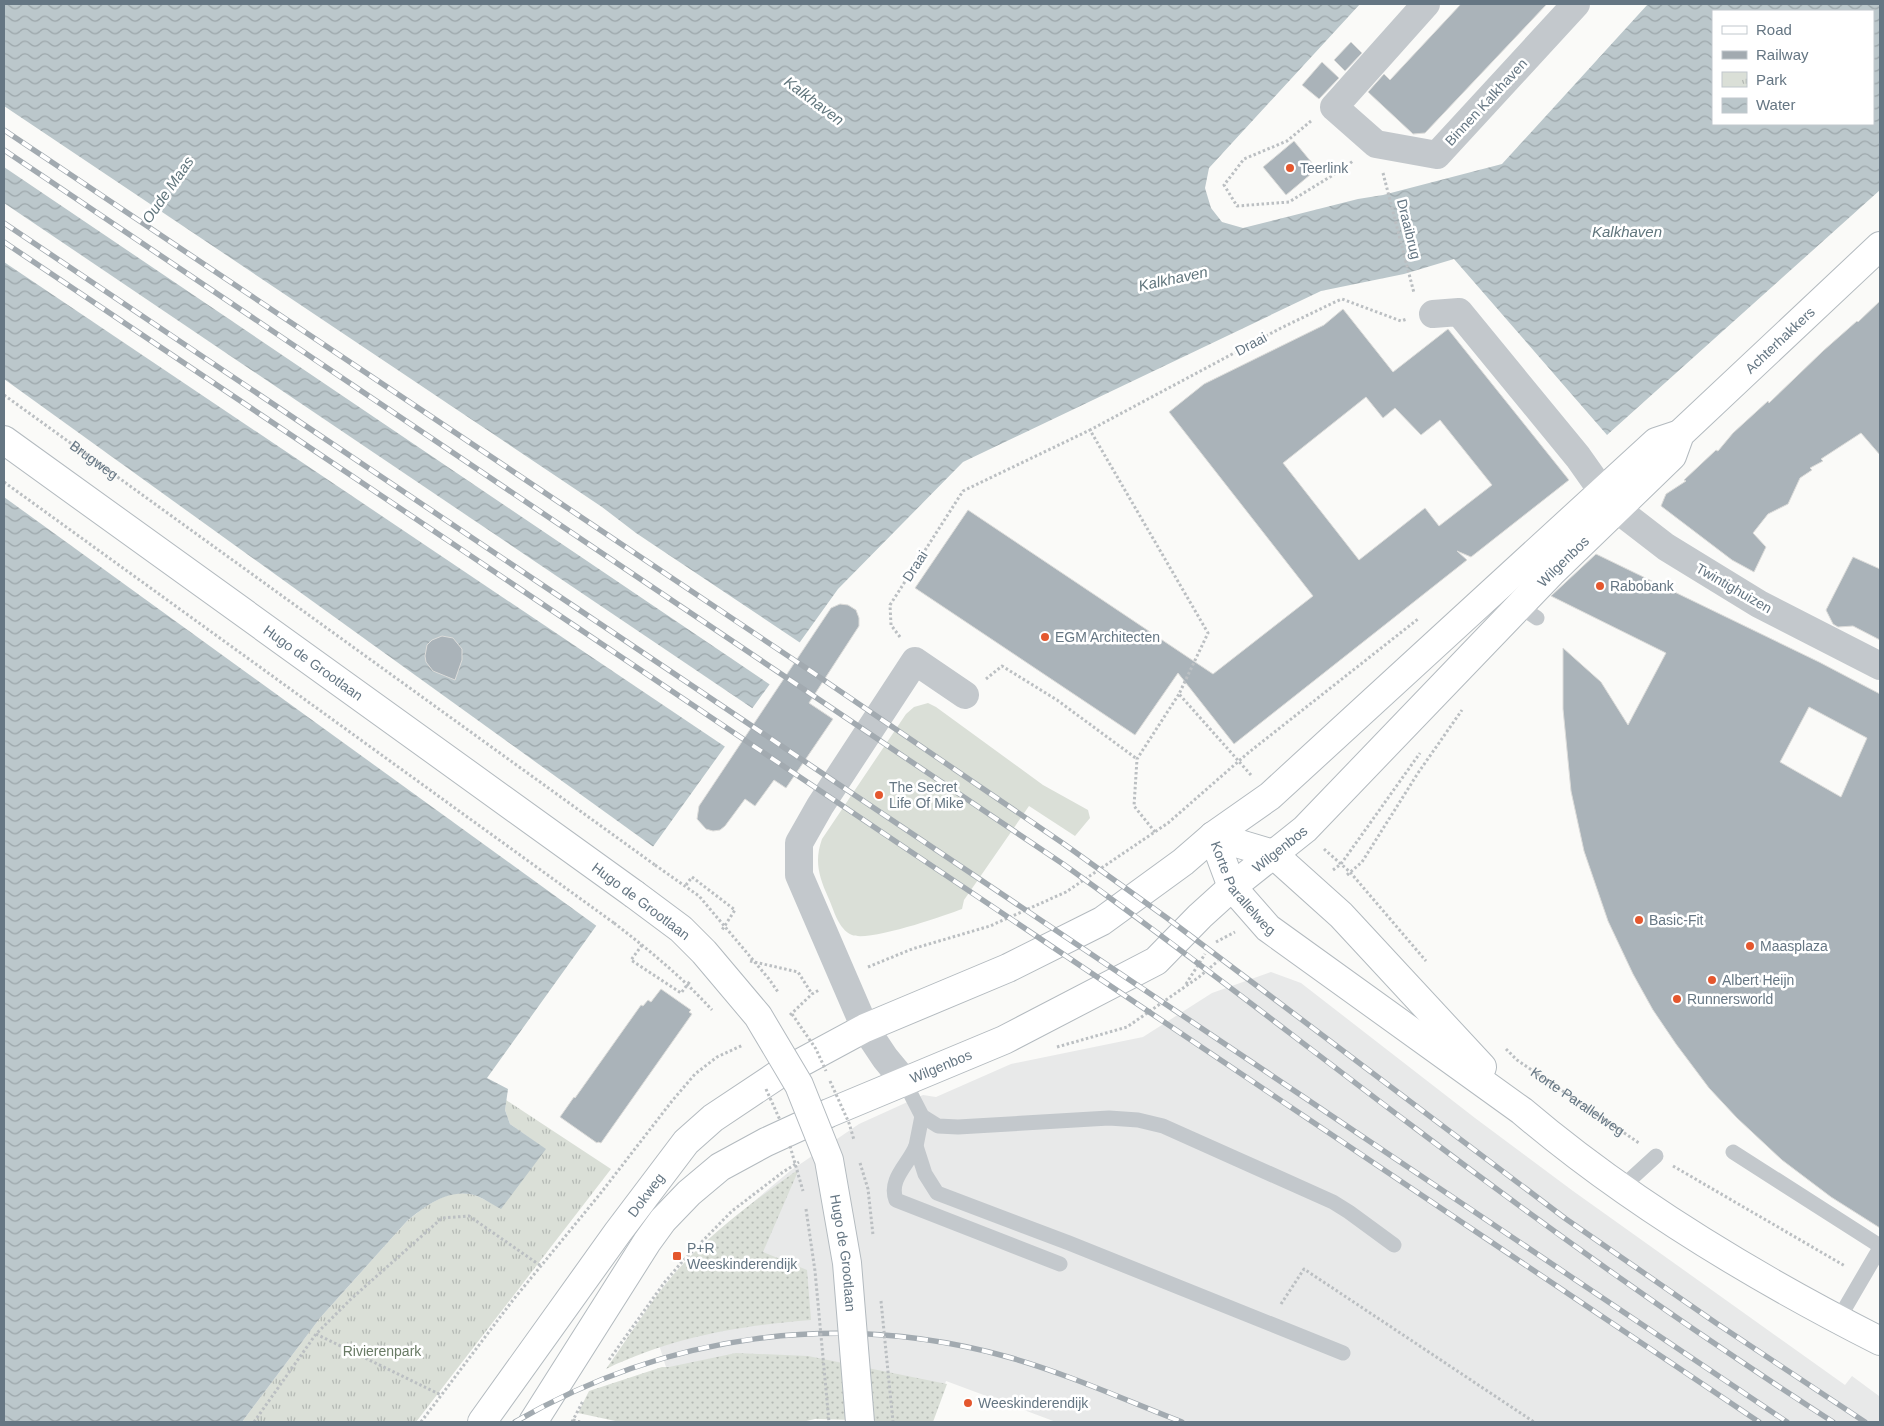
<svg xmlns="http://www.w3.org/2000/svg" width="1884" height="1426" font-family="Helvetica,sans-serif">
<style>
.built{fill:#e8e9e9}
.grass{fill:url(#grass-dots)}
.park{fill:url(#park-tufts)}
.pitch{fill:#dadfd7}
.water{fill:url(#water-waves);fill-rule:evenodd}
.pier{fill:#fafaf8}
.building{fill:#aab3b9;stroke:#dcdcda;fill-rule:evenodd}
.lines{fill:none;stroke-linecap:round;stroke-linejoin:round}
.secondary-casing{stroke:#b3babf;stroke-width:30}
.path{stroke:#bbbfc2;stroke-width:3;stroke-dasharray:2.5 2.5;stroke-linecap:butt}
.lane{stroke:#c3c8cc;stroke-width:15}
.street{stroke:#c3c8cc;stroke-width:28}
.secondary{stroke:#fff;stroke-width:28}
.rail-casing{stroke:#a2aab0;stroke-width:5.5}
.rail{stroke:#fff;stroke-width:4;stroke-dasharray:11;stroke-linecap:butt}
.secondary-bridge-casing{stroke:#b3babf;stroke-width:30;stroke-linecap:butt}
.path-bridge{stroke:#bbbfc2;stroke-width:3;stroke-dasharray:2.5 2.5;stroke-linecap:butt}
.secondary-bridge{stroke:#fff;stroke-width:28}
.poi-dot{fill:#e4572e;stroke:#fff;stroke-width:2}
.labels{text-anchor:middle;stroke-width:5;stroke-linejoin:round;paint-order:stroke}
.street-label{font-size:14px;fill:#657683;stroke:#fff}
.poi-label{font-size:14px;fill:#657683;stroke:#fff;text-anchor:start}
.park-label{font-size:14px;fill:#687a64;stroke:#fff}
.water-label{font-size:15px;font-style:italic;fill:#60757c;stroke:#fff}
</style>
<defs>
<pattern id="grass-dots" width="8" height="8" patternUnits="userSpaceOnUse" patternTransform="scale(1.25)"><rect width="8" height="8" fill="#dadfd7"/><path d="M2 2h.1M6 6h.1" fill="none" stroke="#b4b9b4" stroke-width="1.8" stroke-linecap="round"/></pattern>
<pattern id="park-tufts" width="24" height="20" patternUnits="userSpaceOnUse" patternTransform="scale(1.25)"><rect width="24" height="20" fill="#dadfd7"/><path d="M3 7l-1-3M5 7V3M7 7l1-3M15 17l-1-3M17 17v-4M19 17l1-3" fill="none" stroke="#b4b9b4"/></pattern>
<pattern id="water-waves" width="16" height="10" patternUnits="userSpaceOnUse" patternTransform="scale(1.25)"><rect width="16" height="10" fill="#bbc7cb"/><path d="M0 5q4-4 8 0t8 0" fill="none" stroke="#9ca6aa"/></pattern>
</defs>
<rect width="100%" height="100%" fill="#fafaf8"/>
<polygon class="built" points="1271,972 1301,983 1475,1118 1573,1191 1845,1385 1852,1376 1879,1396 1880,1422 1056,1422 946,1381 939,1401 671,1383 649,1313 720,1230 790,1171 859,1124 923,1095 936,1097 1011,1064 1143,1037 1212,993"/>
<g class="grass">
<path d="M799 1169 763 1252 807 1270 811 1320C738 1326 673 1337 606 1369 628 1338 649 1304 673 1275 710 1233 754 1201 799 1169Z"/>
<polygon points="736,1353 808,1356 947,1384 933,1422 860,1422 856,1420 815,1419 802,1422 620,1422 578,1413 589,1391 662,1367 669,1367"/>
</g>
<path class="park" d="M506 1100 611 1169 416 1422H242L320 1318 407 1221C427 1205 450 1186 477 1196 485 1199 493 1205 501 1208L545 1149 510 1124 505 1110Z"/>
<path class="pitch" d="M928 703 936 707 1043 785 1088 810 1090 818 1075 836 1029 806 964 900 962 909C944 916 869 942 852 935 838 929 834 910 828 897 819 877 814 861 822 839L906 714 914 707Z"/>
<path class="water" d="M4 4H1360L1209 168 1205 188 1211 208 1222 222 1243 228 1358 199 1383 195 1502 164 1648 4H1880V190L1607 435 1454 259 1404 274 1321 291 963 462 838 589 487 1078 508 1089 505 1110 510 1124 546 1149 501 1209C493 1205 485 1199 477 1196 450 1187 427 1205 407 1221L320 1318 242 1422H4ZM1713 11H1873V124H1713Z"/>
<g class="pier">
<polygon points="4,106 602,507 636,533 802,644 772,686 4,167"/>
<polygon points="4,203 755,710 727,748 4,262"/>
<polygon points="4,379 655,848 598,927 4,497"/>
</g>
<g class="building">
<polygon points="1461,4 1547,4 1425,133 1413,134 1368,92 1384,74 1390,80"/>
<polygon points="1351,42 1362,53 1345,71 1334,60"/>
<polygon points="1322,62 1339,78 1319,99 1302,85"/>
<polygon points="1294,141 1317,169 1286,195 1263,167"/>
<polygon points="1880,301 1880,455 1861,433 1821,459 1823,461 1810,468 1812,470 1800,478 1788,504 1768,514 1753,533 1766,547 1754,572 1732,560 1661,506 1666,494 1686,481 1684,480 1716,450 1718,451 1733,433 1768,401 1769,403 1823,351 1857,321 1858,322"/>
<path d="M1343 309 1393 372 1448 329 1569 480 1471 557 1457 551 1467 560 1234 744 1178 673 1135 735 915 588 968 510 1213 674 1313 596 1169 412 1204 384 1324 325ZM1366 397 1383 418 1395 408 1421 435 1440 420 1492 485 1439 526 1425 508 1359 560 1283 463Z"/>
<path d="M1596 554 1819 662 1880 694V1228L1831 1197 1782 1160 1737 1118 1709 1088 1676 1044 1653 1010 1633 974 1608 921 1584 851 1571 791 1563 709V648L1601 682 1628 725 1666 653 1551 596ZM1809 707 1867 738 1841 797 1780 762Z"/>
<polygon points="1853,557 1880,569 1880,640 1853,626 1838,627 1833,624 1826,610"/>
<polygon points="840,604 848,605 856,610 859,618 859,626 809,703 833,719 786,788 774,780 755,806 745,799 725,826 720,830 713,831 706,829 697,819 699,806 831,608"/>
<polygon points="442,636 453,638 462,649 462,660 455,680 433,671 426,662 425,656 427,645 432,640"/>
<polygon points="661,989 691,1010 689,1012 692,1014 601,1143 598,1142 597,1143 560,1117 574,1097 575,1098 641,1005 643,1006 648,1000 651,1002"/>
</g>
<g class="lines">
<defs>
<g id="secondary">
<path id="s3" d="M4 440 634 894"/>
<path id="s4" d="M1213 836 1232 887 1268 928 1522 1111C1630 1203 1754 1277 1880 1341"/>
<polyline points="1213,836 1273,854 1341,915 1482,1067"/>
<path id="s5" d="M482 1422 618 1232 686 1142 713 1118 776 1076 865 1028 1008 968 1102 921 1183 862 1213 836 1270 796 1656 442 1680 434"/>
<path id="s6" d="M533 1422 647 1242 663 1220 689 1193 720 1167 766 1142 829 1113 1004 1040 1156 961 1200 916 1232 887 1305 829 1551 573 1672 456 1680 434 1880 246"/>
</g>
</defs>
<use href="#secondary" class="secondary-casing"/>
<g class="path">
<polyline points="1311,121 1287,141 1244,159 1224,185 1237,206 1289,202 1338,172 1353,161"/>
<polyline points="1383,173 1414,293"/>
<path id="s1" d="M4 395 655 865"/>
<polyline points="4,482 614,923"/>
<polyline points="900,637 891,625 890,605 963,491 1090,430"/>
<polyline points="986,679 1002,666 1057,700 1137,759"/>
<polyline points="1251,775 1179,694 1208,633 1090,430 1281,328 1337,301 1342,299 1401,321 1407,319"/>
<polyline points="1155,832 1134,806 1137,759 1179,694"/>
<polyline points="1324,849 1350,872 1426,961"/>
<polyline points="1333,870 1341,864 1420,753"/>
<polyline points="1347,875 1362,862 1418,773 1462,710"/>
<polyline points="686,885 692,877 735,910 722,930"/>
<polyline points="1216,942 1235,932"/>
<polyline points="642,945 631,960 681,993 691,980"/>
<polyline points="750,961 798,972 812,994"/>
<polyline points="868,967 912,949 990,926 1066,892 1168,823 1248,753 1418,619"/>
<polyline points="1186,984 1205,954"/>
<polyline points="790,1015 812,994 819,990"/>
<polyline points="1057,1047 1127,1027 1199,977 1218,961"/>
<path id="s2" d="M1506 1049 1517 1060 1639 1143"/>
<polyline points="1673,1166 1845,1266"/>
<polyline points="1281,1304 1304,1269 1534,1422"/>
<polyline points="316,1334 441,1395"/>
<polyline points="609,1360 664,1283 681,1263 732,1211 783,1172 799,1162"/>
<polyline points="573,1420 580,1422"/>
<polyline points="254,1422 316,1334 351,1299 442,1218 469,1216 541,1266"/>
<polyline points="421,1422 513,1300 600,1194 672,1101 695,1074 717,1057 743,1045"/>
<polyline points="572,1422 583,1401"/>
</g>
<g class="lane">
<polyline points="1519,606 1537,618"/>
<polyline points="904,1081 922,1116 938,1126 958,1127 1109,1118 1138,1120 1163,1126 1333,1202 1349,1212 1394,1245"/>
<polyline points="922,1116 916,1146 925,1174 937,1193 1069,1243 1343,1353"/>
<path d="M916 1146C909 1164 888 1179 896 1200L1060 1264"/>
<polyline points="1733,1152 1880,1246"/>
<polyline points="1621,1188 1656,1156"/>
<polyline points="1838,1320 1880,1248"/>
</g>
<g class="street">
<polyline points="1426,4 1334,107 1376,144 1437,155 1576,4"/>
<polyline points="1433,314 1459,312 1578,457 1602,491 1618,510 1666,547 1759,604 1880,666"/>
<polyline points="904,1081 885,1058 865,1028 799,875 799,843 820,806 915,661 965,695"/>
</g>
<use href="#secondary" class="secondary"/>
<defs>
<g id="rail">
<polyline points="4,130 812,672 1064,844 1167,918 1566,1219 1716,1323 1865,1422"/>
<path d="M4 150 1063 864C1181 948 1295 1038 1411 1125 1548 1229 1689 1329 1833 1422"/>
<polyline points="4,223 1787,1422"/>
<polyline points="4,242 1759,1422"/>
<path d="M515 1422C667 1334 839 1310 1008 1357 1068 1374 1125 1400 1182 1422"/>
</g>
</defs>
<use href="#rail" class="rail-casing"/>
<use href="#rail" class="rail"/>
<defs>
<g id="secondary-bridge">
<path id="s7" d="M634 894 681 929 704 952 758 1016 799 1085 829 1160 847 1263 860 1422"/>
</g>
</defs>
<use href="#secondary-bridge" class="secondary-bridge-casing"/>
<g class="path-bridge">
<polyline points="655,865 699,896 769,979 778,992"/>
<path d="M614 923C649 950 682 977 712 1010"/>
<polyline points="792,1014 816,1049 826,1071"/>
<polyline points="830,1081 849,1123 854,1140"/>
<polyline points="766,1089 780,1120"/>
<polyline points="790,1146 803,1191"/>
<polyline points="860,1163 868,1189 873,1235"/>
<polyline points="806,1209 815,1271 829,1422"/>
<polyline points="881,1301 893,1422"/>
</g>
<use href="#secondary-bridge" class="secondary-bridge"/>
</g>
<g class="poi-dot">
<circle cx="1290" cy="168" r="5"/>
<circle cx="1600" cy="586" r="5"/>
<circle cx="1045" cy="637" r="5"/>
<circle cx="879" cy="795" r="5"/>
<circle cx="1639" cy="920" r="5"/>
<circle cx="1750" cy="946" r="5"/>
<circle cx="1712" cy="980" r="5"/>
<circle cx="1677" cy="999" r="5"/>
<rect x="672" y="1251" width="10" height="10" rx="2.5"/>
<circle cx="968" cy="1403" r="5"/>
</g>
<g class="labels">
<g class="street-label">
<text transform="translate(1486 102) rotate(-47)" y="5">Binnen Kalkhaven</text>
<text transform="translate(1409 229) rotate(76)" y="5">Draaibrug</text>
<text dy="5" stroke="none"><textPath href="#s6" startOffset="1684">Achterhakkers</textPath></text>
<text transform="translate(1251 344) rotate(-28)" y="5">Draai</text>
<text dy="5" stroke="none"><textPath href="#s1" startOffset="111">Brugweg</textPath></text>
<text dy="5" stroke="none"><textPath href="#s6" startOffset="1372">Wilgenbos</textPath></text>
<text transform="translate(915 566) rotate(-57)" y="5">Draai</text>
<text transform="translate(1734 588) rotate(30)" y="5">Twintighuizen</text>
<text dy="5" stroke="none"><textPath href="#s3" startOffset="381">Hugo de Grootlaan</textPath></text>
<text dy="5" stroke="none"><textPath href="#s6" startOffset="968">Wilgenbos</textPath></text>
<text dy="5" stroke="none"><textPath href="#s4" startOffset="61">Korte Parallelweg</textPath></text>
<text transform="translate(641 901) rotate(37)" y="5">Hugo de Grootlaan</text>
<text dy="5" stroke="none"><textPath href="#s6" startOffset="561">Wilgenbos</textPath></text>
<text dy="5" stroke="none"><textPath href="#s2" startOffset="89">Korte Parallelweg</textPath></text>
<text dy="5" stroke="none"><textPath href="#s5" startOffset="280">Dokweg</textPath></text>
<text dy="5" stroke="none"><textPath href="#s7" startOffset="430">Hugo de Grootlaan</textPath></text>
</g>
<g class="poi-label">
<text x="1300" y="173">Teerlink</text>
<text x="1610" y="591">Rabobank</text>
<text x="1055" y="642">EGM Architecten</text>
<text x="889" y="792">The Secret<tspan x="889" dy="16">Life Of Mike</tspan></text>
<text x="1649" y="925">Basic-Fit</text>
<text x="1760" y="951">Maasplaza</text>
<text x="1722" y="985">Albert Heijn</text>
<text x="1687" y="1004">Runnersworld</text>
<text x="687" y="1253">P+R<tspan x="687" dy="16">Weeskinderendijk</tspan></text>
<text x="978" y="1408">Weeskinderendijk</text>
</g>
<g class="park-label">
<text x="382" y="1356">Rivierenpark</text>
</g>
<g class="water-label">
<text transform="translate(814 101) rotate(37)" y="5">Kalkhaven</text>
<text transform="translate(168 190) rotate(-55)" y="5">Oude Maas</text>
<text x="1627" y="237">Kalkhaven</text>
<text transform="translate(1173 279) rotate(-12)" y="5">Kalkhaven</text>
</g>
</g>
<rect width="1884" height="1426" fill="none" stroke="#657683" stroke-width="10"/>
<rect x="1712" y="10" width="162" height="115" fill="#ffffff" stroke="#c1c8cd"/>
<rect x="1722" y="26" width="25" height="8" fill="#ffffff" stroke="#c1c8cd"/>
<text x="1756" y="35" font-size="15" fill="#657683">Road</text>
<rect x="1722" y="51" width="25" height="8" fill="#a2aab0" stroke="#c1c8cd"/>
<text x="1756" y="60" font-size="15" fill="#657683">Railway</text>
<rect x="1722" y="72" width="25" height="15" fill="url(#park-tufts)" stroke="#c1c8cd"/>
<text x="1756" y="85" font-size="15" fill="#657683">Park</text>
<rect x="1722" y="98" width="25" height="15" fill="url(#water-waves)" stroke="#c1c8cd"/>
<text x="1756" y="110" font-size="15" fill="#657683">Water</text>
</svg>
